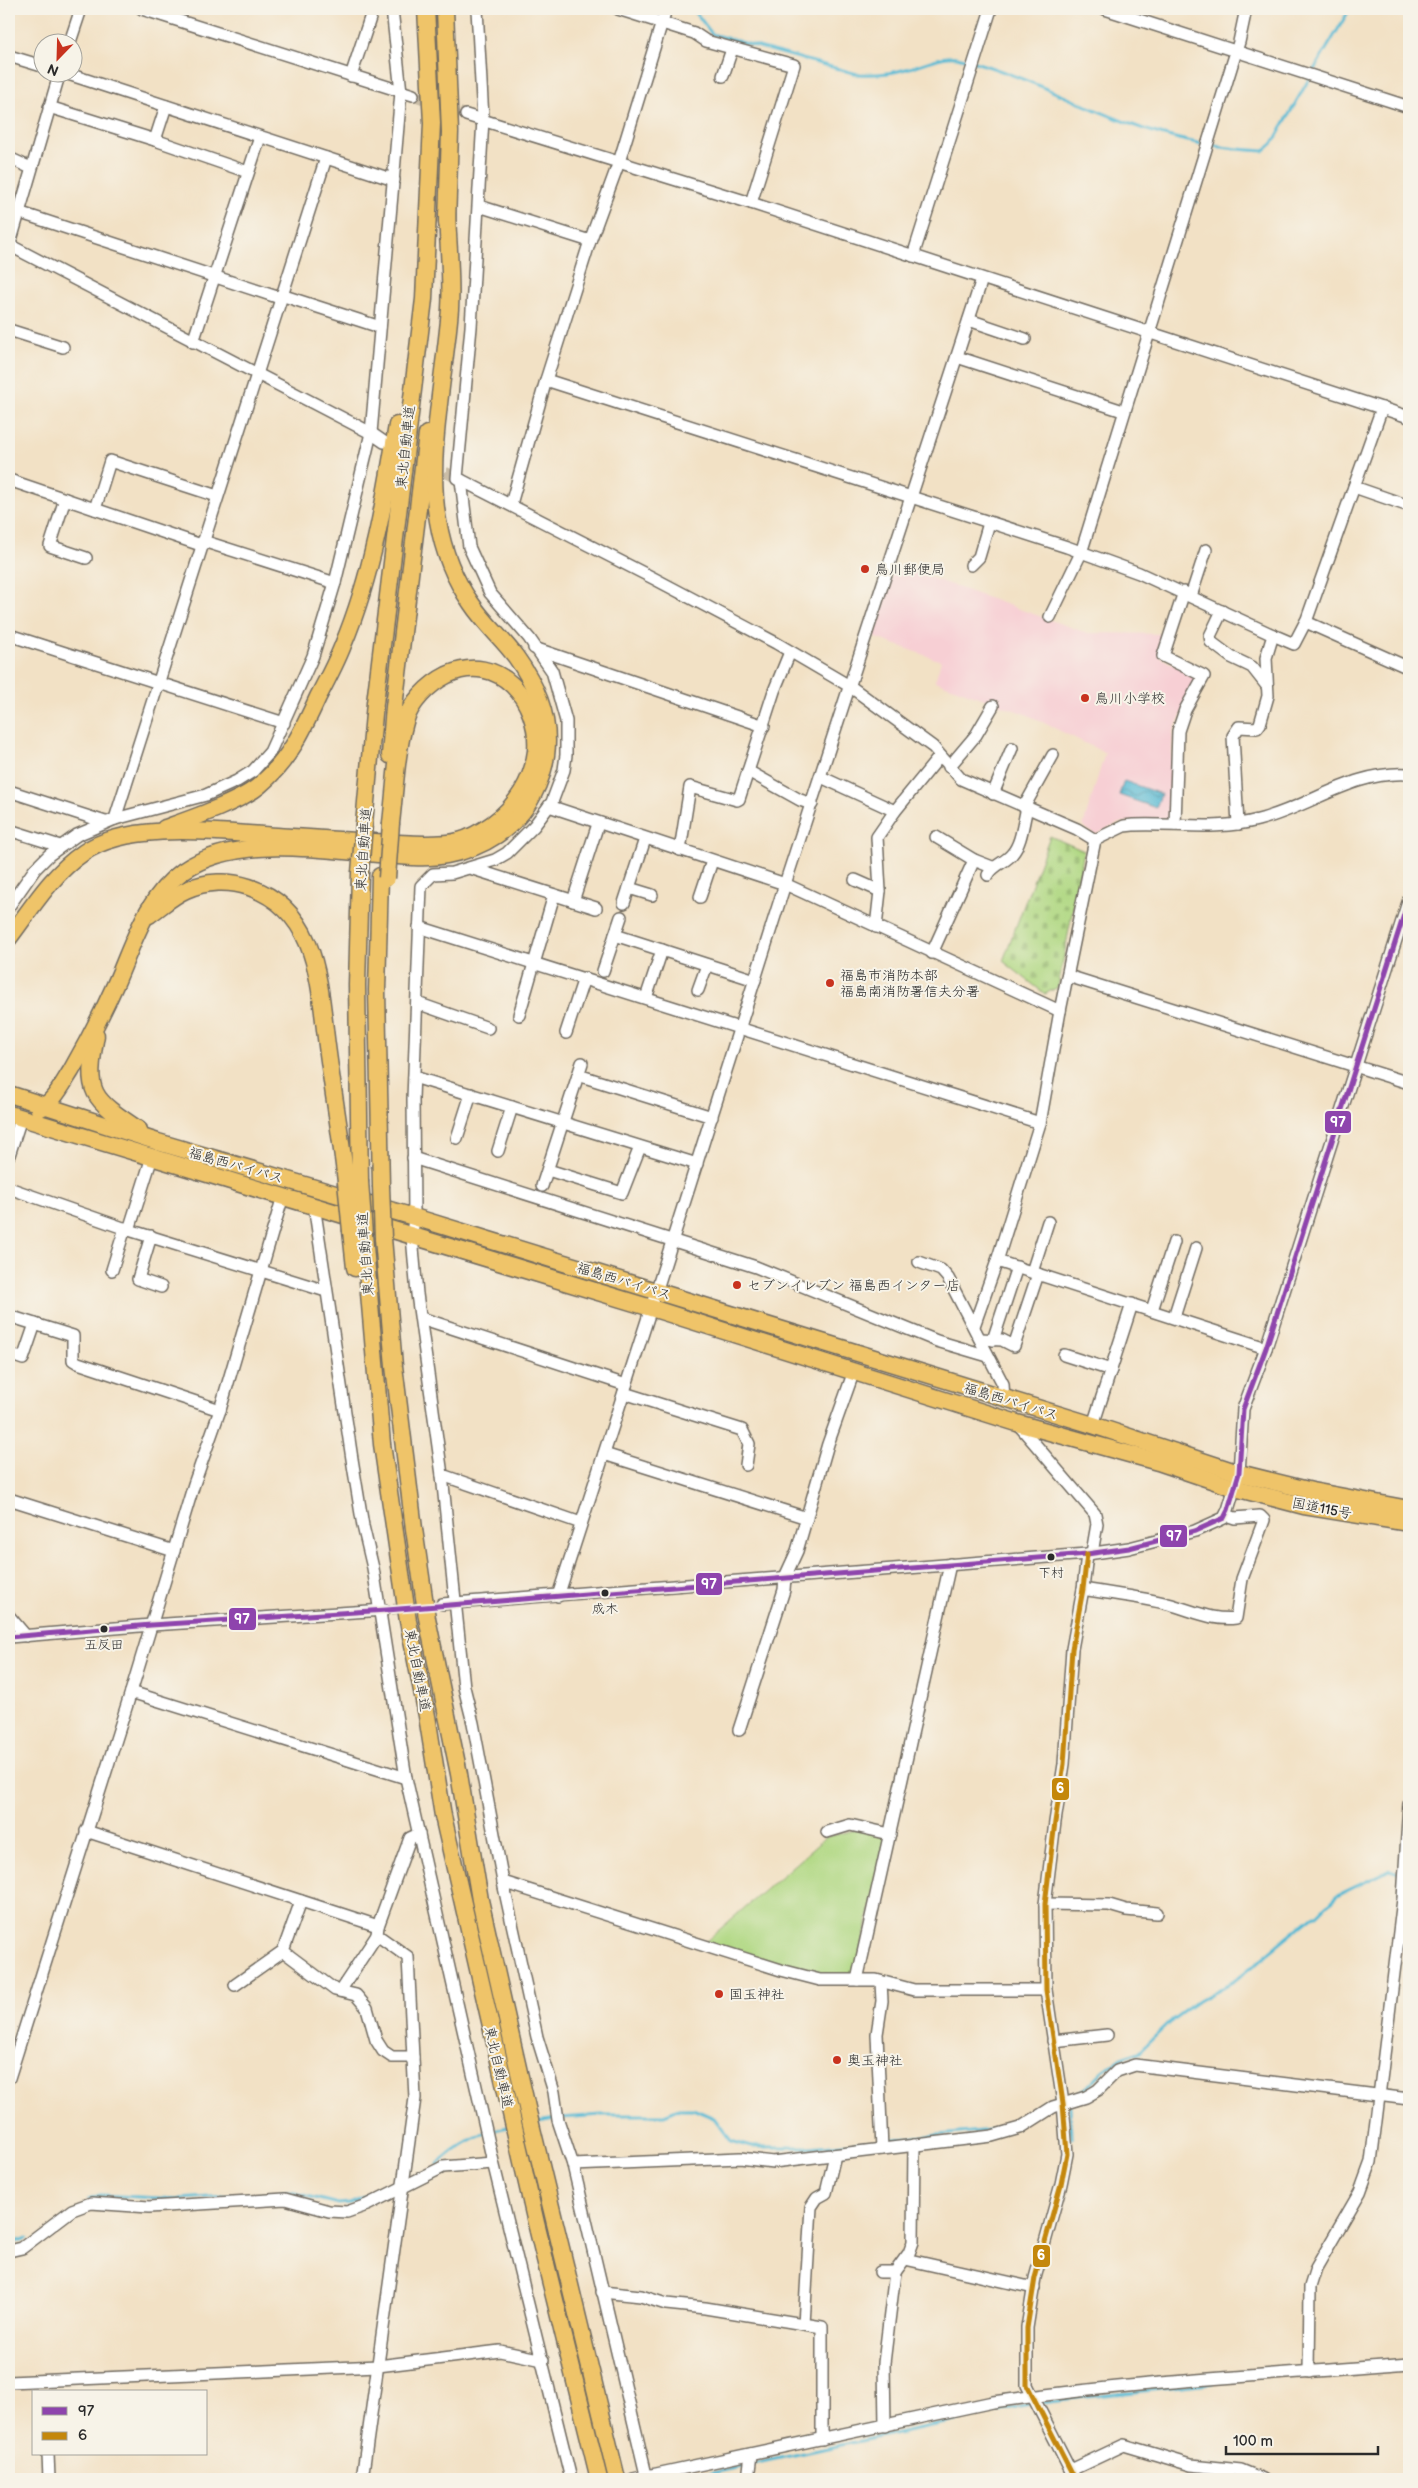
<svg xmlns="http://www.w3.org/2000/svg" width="1418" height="2488" font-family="'Balsamiq Sans','Klee One',sans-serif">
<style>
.built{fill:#f7cfd4}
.green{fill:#b0d883;stroke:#6e8257}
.cemetery{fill:url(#cemetery-stones);stroke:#6e8257}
.water{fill:url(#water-waves);stroke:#407280}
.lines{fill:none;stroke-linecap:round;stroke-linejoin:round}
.stream{stroke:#55b9d4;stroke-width:3}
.minor-tunnel{stroke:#cabda6;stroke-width:11;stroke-dasharray:11 5.5;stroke-linecap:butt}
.minor-casing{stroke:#716b61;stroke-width:14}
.highway-casing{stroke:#716b61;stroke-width:19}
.minor{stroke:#fff;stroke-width:11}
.highway{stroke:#efc469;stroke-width:16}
.highway-bridge-casing{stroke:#716b61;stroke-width:19;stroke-linecap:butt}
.highway-bridge{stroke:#efc469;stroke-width:16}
.bus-1-casing{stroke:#f7f3e8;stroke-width:9}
.bus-2-casing{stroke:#f7f3e8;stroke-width:9}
.bus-1{stroke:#8e44ad;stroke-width:5}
.bus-2{stroke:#c4870b;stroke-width:5}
.poi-dot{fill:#c8321e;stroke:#f7f3e8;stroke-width:2}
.bus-dot{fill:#2b2b2b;stroke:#f7f3e8;stroke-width:2}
.labels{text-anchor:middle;stroke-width:4;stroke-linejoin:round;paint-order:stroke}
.bus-label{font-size:13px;fill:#2b2b2b;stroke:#f7f3e8}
.street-label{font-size:14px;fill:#2b2b2b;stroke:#f7f3e8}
.poi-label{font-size:14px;fill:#2b2b2b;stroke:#f7f3e8;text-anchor:start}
.line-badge{stroke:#f7f3e8;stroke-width:2}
.badge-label{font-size:14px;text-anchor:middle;font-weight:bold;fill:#fff}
</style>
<defs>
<pattern id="cemetery-stones" width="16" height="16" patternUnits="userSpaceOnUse" patternTransform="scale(1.25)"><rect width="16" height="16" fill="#b0d883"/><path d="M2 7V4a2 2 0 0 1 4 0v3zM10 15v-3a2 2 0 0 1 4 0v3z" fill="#98ba71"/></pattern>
<pattern id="water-waves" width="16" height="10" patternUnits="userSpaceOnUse" patternTransform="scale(1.25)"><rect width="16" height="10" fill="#55b9d4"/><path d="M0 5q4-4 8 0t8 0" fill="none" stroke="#4797ac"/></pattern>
</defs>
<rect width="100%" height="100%" fill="#f7f3e8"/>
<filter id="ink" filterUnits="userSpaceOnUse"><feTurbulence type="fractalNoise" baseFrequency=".02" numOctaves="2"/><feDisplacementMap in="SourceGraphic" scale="10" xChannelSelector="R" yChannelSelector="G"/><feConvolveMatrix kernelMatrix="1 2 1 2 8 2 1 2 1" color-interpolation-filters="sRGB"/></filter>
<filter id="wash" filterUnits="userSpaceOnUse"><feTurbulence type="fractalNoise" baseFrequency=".0096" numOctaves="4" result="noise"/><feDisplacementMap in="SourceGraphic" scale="20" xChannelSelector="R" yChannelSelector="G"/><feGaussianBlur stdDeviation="1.12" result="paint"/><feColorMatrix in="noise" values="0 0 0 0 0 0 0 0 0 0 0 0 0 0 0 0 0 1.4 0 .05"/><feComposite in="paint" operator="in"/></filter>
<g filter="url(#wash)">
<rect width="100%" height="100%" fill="#f2e1c5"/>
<polygon class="built" points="895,565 1087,633 1166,634 1159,657 1199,678 1173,732 1169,818 1119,823 1095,835 1083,826 1105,753 1028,715 935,681 941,661 874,637"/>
<path class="green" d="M859 1829 887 1838 855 1976C800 1976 757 1959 704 1943L826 1837Z"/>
<polygon class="cemetery" points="1050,836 1084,851 1058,987 1045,994 1003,961"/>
<polygon class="water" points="1124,781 1161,794 1156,808 1119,795"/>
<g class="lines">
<g class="stream">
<path d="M693 9 712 34 857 74C873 75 890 74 906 69 923 65 943 53 961 58 1023 75 1081 106 1141 128 1179 141 1223 149 1264 151L1273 143 1309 79"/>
<polyline points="1312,73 1350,9"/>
<polyline points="1404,2014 1409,2013"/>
<polyline points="1065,2098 1083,2091 1102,2072 1121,2058 1139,2052 1172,2020 1198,2001 1234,1981 1315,1915 1318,1915 1338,1895 1390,1870 1401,1874"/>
<polyline points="1070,2104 1071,2138"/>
<polyline points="561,2118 602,2115 664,2115 679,2109 693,2109 714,2118 731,2141 752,2147 808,2147 879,2141"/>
<polyline points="537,2122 555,2119"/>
<polyline points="885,2140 992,2130 1022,2121"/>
<path d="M438 2164C456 2145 482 2131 508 2127"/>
<polyline points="89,2199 100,2195 179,2199 291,2192 338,2204 350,2203 401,2181"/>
<polyline points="9,2244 27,2238"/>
<polyline points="752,2464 1049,2401 1211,2384"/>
<polyline points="684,2479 746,2466"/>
</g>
</g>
</g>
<g filter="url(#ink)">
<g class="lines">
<g class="minor-tunnel">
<polyline points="413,95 466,115"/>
<polyline points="401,450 457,478"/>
<polyline points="387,1610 442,1604"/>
</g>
<defs>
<g id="minor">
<polyline points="142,9 413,95"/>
<polyline points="477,9 483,119 471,327 457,478 653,578 776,643 851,687 933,747 961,779 1077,829 1095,840"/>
<polyline points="618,9 694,33 706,41 794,65 751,203"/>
<polyline points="1105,9 1409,107"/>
<polyline points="70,42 81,9"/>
<polyline points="9,56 42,66"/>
<polyline points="62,72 394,180"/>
<polyline points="351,76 373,9"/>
<polyline points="723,76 732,49"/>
<polyline points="166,106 155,140 248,172"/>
<polyline points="49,107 155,140"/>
<polyline points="466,115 751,203 1409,417"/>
<polyline points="9,158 31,168"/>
<polyline points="479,206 590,241"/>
<polyline points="18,212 280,298"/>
<polyline points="9,245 371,433 384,442"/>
<polyline points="9,247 60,72"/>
<polyline points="913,256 991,9"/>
<polyline points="281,295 380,327"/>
<polyline points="969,320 1025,339"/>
<polyline points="9,330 63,347"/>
<polyline points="193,342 260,137"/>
<polyline points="957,357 1123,411"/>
<polyline points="546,380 1067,547 1139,573 1273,635 1266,658 1268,696 1260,724 1257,728 1239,727 1233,736 1238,824"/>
<polyline points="9,480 201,545"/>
<polyline points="461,480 469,547 490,593 529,638 552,671 566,721 566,755 564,770 552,802 534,826 507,853 495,860 452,873 433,874 421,886 413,1099 414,1217 412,1236 417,1294 442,1475 464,1687 473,1723 504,1887 537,2037 554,2092 558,2120 573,2165 647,2479"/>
<polyline points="1354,487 1409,506"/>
<polyline points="65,499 50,546 86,558"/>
<polyline points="511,504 546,380 590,241 619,162 666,9"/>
<polyline points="95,509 110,461 217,496"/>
<polyline points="203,541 335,583"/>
<polyline points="971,565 979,557 989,523"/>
<polyline points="1191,596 1206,550"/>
<polyline points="1222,611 1210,636 1211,642 1231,657 1252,667 1267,686"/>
<polyline points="1050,617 1081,553 1239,42 1246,9"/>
<polyline points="1306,622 1409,668"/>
<polyline points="9,635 284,723"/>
<polyline points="1273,635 1294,644 1307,619 1382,408"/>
<polyline points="534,648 764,726"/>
<polyline points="949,767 976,735 993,706"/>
<polyline points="748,771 800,800 812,804"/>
<polyline points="821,777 895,811"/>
<polyline points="9,791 105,822"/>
<polyline points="993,794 1012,748"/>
<polyline points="549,806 785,884 1060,1011"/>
<polyline points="1024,807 1053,755"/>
<polyline points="115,819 326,158"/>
<polyline points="1175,825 1178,731 1185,710 1204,676 1163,656 1184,592"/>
<polyline points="9,830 60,846"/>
<polyline points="936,837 974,860 992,867"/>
<polyline points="680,850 690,787 737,800 739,799 774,691 790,652"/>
<polyline points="470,868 596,908"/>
<path d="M988 875C994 864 1005 863 1012 854 1022 843 1023 822 1027 808"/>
<polyline points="855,880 880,891"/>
<polyline points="629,888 652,895"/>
<polyline points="700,897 712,861"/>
<polyline points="573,901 598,824"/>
<polyline points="624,903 645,839"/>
<polyline points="9,906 35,869 49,855 77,835 115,819 206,795 237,781 253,771 270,752 313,656 335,583 371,433 401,92 392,9"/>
<polyline points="419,927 1040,1123"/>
<polyline points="876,927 880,891 877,837 895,811 940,756"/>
<polyline points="615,935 755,980"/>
<polyline points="932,953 974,860"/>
<polyline points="603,971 621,917"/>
<polyline points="1068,976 1409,1083"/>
<polyline points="698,990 707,965"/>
<polyline points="646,998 662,950"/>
<polyline points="417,1003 488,1028"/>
<polyline points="519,1015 554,895"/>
<polyline points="566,1033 584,978"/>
<polyline points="578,1075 712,1117"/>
<polyline points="414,1077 697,1164"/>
<polyline points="457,1138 471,1094"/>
<polyline points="498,1151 512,1107"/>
<polyline points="9,1155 21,1118"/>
<polyline points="413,1158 756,1267 937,1341 988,1356"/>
<polyline points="548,1170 622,1193 640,1147"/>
<polyline points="542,1186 582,1063"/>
<polyline points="9,1188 129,1230 326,1291"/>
<polyline points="314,1205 352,1459 363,1526 373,1568 406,1778 494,2166 571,2479"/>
<polyline points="129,1230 152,1157"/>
<polyline points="151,1236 138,1279 161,1287"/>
<polyline points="997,1261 1266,1348"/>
<polyline points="919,1262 941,1270 948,1278 1003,1384 1004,1399"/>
<polyline points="112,1270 125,1228"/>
<polyline points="1032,1272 1048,1222"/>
<polyline points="1152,1310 1174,1242"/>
<polyline points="9,1316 73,1336 73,1360 78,1363 220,1410"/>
<polyline points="1174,1317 1196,1248"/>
<polyline points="421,1318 626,1385"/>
<path d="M974 1326 997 1261 1040 1123 1060 1011 1095 840 1124 826 1133 825C1174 823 1217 831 1258 820 1310 807 1354 770 1409 774"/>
<polyline points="980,1339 1002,1340 1014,1346 1038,1274"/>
<polyline points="993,1340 1017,1267"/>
<polyline points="9,1354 23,1359 35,1324"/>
<polyline points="1064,1355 1111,1370"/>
<polyline points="624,1393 742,1430 749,1444 746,1465"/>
<polyline points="1017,1423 1095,1514 1097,1524 1092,1553"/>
<polyline points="1093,1425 1132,1304"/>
<polyline points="604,1454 807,1518"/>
<polyline points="442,1475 581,1523"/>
<polyline points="9,1499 174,1551"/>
<path d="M1083 1589C1111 1594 1141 1597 1168 1604 1192 1610 1211 1621 1236 1618L1242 1579 1264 1520 1260 1516 1235 1518 1226 1515"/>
<polyline points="558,1596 651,1308 785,884 982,279"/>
<polyline points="442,1604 1087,1554 1129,1548 1195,1531 1224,1518 1228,1510 1239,1473 1243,1409 1266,1348 1409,899"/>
<polyline points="9,1616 26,1636"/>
<polyline points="9,1637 151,1625 385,1610"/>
<polyline points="131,1692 406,1778"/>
<polyline points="739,1730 784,1590 785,1577 797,1551 828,1444 854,1371"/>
<polyline points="86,1831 378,1926"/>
<polyline points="827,1832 850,1825 890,1834"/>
<polyline points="503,1882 781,1970 820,1980 876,1980 914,1990 1046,1990"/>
<polyline points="1045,1904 1109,1905 1126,1910 1157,1913"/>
<polyline points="283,1951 335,1990 356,1995 367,2008 376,2040 383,2051 392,2057 413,2057"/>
<polyline points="857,1980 950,1564"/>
<polyline points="881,1982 882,2001 877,2034 882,2149"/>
<polyline points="235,1985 283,1951 301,1901"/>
<polyline points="340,1991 377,1935"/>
<polyline points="1053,2041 1107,2035"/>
<polyline points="9,2078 131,1692 194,1484 220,1410 283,1196"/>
<polyline points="573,2165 740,2158 773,2162 992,2136 1020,2128 1053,2107 1086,2097 1098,2090 1117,2071 1135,2065 1409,2099"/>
<polyline points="9,2251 22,2248 72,2210 91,2203 149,2207 285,2199 329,2211 347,2212 367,2205 443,2167 493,2163"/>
<polyline points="905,2259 1034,2288"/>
<polyline points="880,2272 895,2272 909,2253 913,2242 914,2145"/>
<polyline points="602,2292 641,2296 666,2304 705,2308 822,2327 822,2439"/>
<polyline points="804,2324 811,2207 817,2198 826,2193 835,2155"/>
<polyline points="1309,2372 1310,2287 1316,2268 1360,2192 1371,2162 1403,1899 1409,1803"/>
<polyline points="9,2382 378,2366 500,2351 543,2360"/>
<polyline points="885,2426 884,2363 895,2272"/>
<polyline points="48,2454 49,2479"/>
<polyline points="1071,2470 1124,2445 1191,2465 1241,2470 1263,2479"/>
<polyline points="362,2479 415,2098 408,1957 377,1935 378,1926 410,1838 419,1834"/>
<path d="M633 2479 993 2402C1131 2382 1270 2375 1409 2364"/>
<polyline points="748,2479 751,2454"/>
<polyline points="1075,2479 1027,2385 1027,2328 1035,2278 1061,2184 1067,2154 1063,2103 1046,1990 1045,1904 1055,1822 1064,1764 1072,1649 1083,1589 1087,1554"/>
</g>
<g id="highway">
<polyline points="445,9 450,132 447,223"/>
<polyline points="390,755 394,707 427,434"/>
<polyline points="364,824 375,703 424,299 432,123 426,9"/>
<path d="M165 828C190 819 243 801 261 784 289 760 303 730 318 697 327 680 336 663 343 645 372 576 385 499 397 425"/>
<polyline points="380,876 377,990 381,1186"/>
<path d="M149 915C161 907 172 896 186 890 206 881 229 880 249 887 319 911 319 985 327 1046 333 1092 341 1137 346 1182"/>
<path d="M9 938C31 909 52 874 83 853 129 820 223 833 277 836 326 839 376 843 425 844 436 844 448 844 459 841 471 838 482 831 492 824 516 807 533 780 536 751 540 701 499 651 447 675 429 684 410 703 405 722 396 754 395 790 391 823"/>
<path d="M96 1035C85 1094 91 1098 139 1130"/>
<polyline points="9,1094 158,1142 414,1217 1093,1425 1239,1473 1312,1491 1409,1509"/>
<path d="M39 1109C54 1102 62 1085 71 1071 87 1043 102 1014 115 985 133 945 145 898 183 871 238 833 326 851 390 855 408 857 428 859 447 855 483 848 516 828 533 795 558 747 547 700 516 657 502 638 484 623 471 603 454 579 443 550 438 521 426 458 445 374 450 309 452 278 448 245 447 213"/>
<polyline points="9,1114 651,1308 1017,1423 1158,1462 1235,1488 1304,1506 1409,1523"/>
<polyline points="360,1181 357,985 360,873"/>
<polyline points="351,1231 355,1268"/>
<polyline points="364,1235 382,1444 408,1621 427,1716 443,1816 536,2223 599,2479"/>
<polyline points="383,1238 394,1366 414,1529 427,1618 459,1774 480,1900 528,2112 617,2479"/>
</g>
</defs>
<use href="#minor" class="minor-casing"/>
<use href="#highway" class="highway-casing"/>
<use href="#minor" class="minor"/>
<use href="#highway" class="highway"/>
<defs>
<g id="highway-bridge">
<polyline points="360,873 364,824"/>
<polyline points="387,878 391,823"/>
<polyline points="360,1181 364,1235"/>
<polyline points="346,1182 351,1231"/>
<polyline points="381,1186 383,1238"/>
</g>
</defs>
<use href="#highway-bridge" class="highway-bridge-casing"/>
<use href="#highway-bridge" class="highway-bridge"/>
<defs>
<polyline id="bus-1" points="9,1637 151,1625 387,1610 1087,1554 1129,1548 1195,1531 1224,1518 1228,1510 1239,1473 1243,1409 1266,1348 1409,899"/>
<polyline id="bus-2" points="1075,2479 1027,2385 1027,2328 1035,2278 1061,2184 1067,2154 1063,2103 1046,1990 1045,1904 1055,1822 1064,1764 1072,1649 1083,1589 1087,1554"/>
</defs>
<use href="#bus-1" class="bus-1-casing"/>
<use href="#bus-2" class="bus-2-casing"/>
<use href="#bus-1" class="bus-1"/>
<use href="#bus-2" class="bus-2"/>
</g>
</g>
<g class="poi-dot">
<circle cx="865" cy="569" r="5"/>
<circle cx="1085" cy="698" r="5"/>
<circle cx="830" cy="983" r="5"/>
<circle cx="737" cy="1285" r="5"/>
<circle cx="719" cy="1994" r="5"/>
<circle cx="837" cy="2060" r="5"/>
</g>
<g class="bus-dot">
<circle cx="1051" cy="1557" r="4.5"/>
<circle cx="605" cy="1593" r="4.5"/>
<circle cx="104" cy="1629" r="4.5"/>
</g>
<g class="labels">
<g class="bus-label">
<text x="1051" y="1577">下村</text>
<text x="605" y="1613">成木</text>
<text x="104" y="1649">五反田</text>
</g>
<g class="street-label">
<text transform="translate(405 447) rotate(-84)" y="5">東北自動車道</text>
<text transform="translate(363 849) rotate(-86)" y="5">東北自動車道</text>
<text transform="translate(236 1165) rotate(16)" y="5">福島西バイパス</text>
<text transform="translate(365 1254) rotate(-94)" y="5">東北自動車道</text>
<text transform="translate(624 1281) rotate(17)" y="5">福島西バイパス</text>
<text transform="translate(1011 1401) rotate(17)" y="5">福島西バイパス</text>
<text transform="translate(1322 1508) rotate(11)" y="5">国道115号</text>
<text transform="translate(418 1670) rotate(79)" y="5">東北自動車道</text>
<text transform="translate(499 2067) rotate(77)" y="5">東北自動車道</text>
</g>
<g class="poi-label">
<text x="875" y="574">鳥川郵便局</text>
<text x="1095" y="703">鳥川小学校</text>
<text x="840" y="980">福島市消防本部<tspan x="840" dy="16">福島南消防署信夫分署</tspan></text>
<text x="747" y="1290">セブンイレブン 福島西インター店</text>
<text x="729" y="1999">国玉神社</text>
<text x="847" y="2065">奥玉神社</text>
</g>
</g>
<g class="line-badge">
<rect x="1324" y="1110" width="28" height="24" rx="5" fill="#8e44ad"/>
<rect x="1159" y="1524" width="29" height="24" rx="5" fill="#8e44ad"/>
<rect x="695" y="1572" width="28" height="24" rx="5" fill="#8e44ad"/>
<rect x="228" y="1607" width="29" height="24" rx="5" fill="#8e44ad"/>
<rect x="1051" y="1777" width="19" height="24" rx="5" fill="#c4870b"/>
<rect x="1032" y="2244" width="19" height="24" rx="5" fill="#c4870b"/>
</g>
<g class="badge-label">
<text x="1338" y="1127">97</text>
<text x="1174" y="1541">97</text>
<text x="709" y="1589">97</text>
<text x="242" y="1624">97</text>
<text x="1060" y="1793">6</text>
<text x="1041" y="2260">6</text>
</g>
<rect width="1418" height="2488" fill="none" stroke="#f7f3e8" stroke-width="30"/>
<rect x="32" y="2390" width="175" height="65" fill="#f7f3e8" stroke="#a5a39c"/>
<rect x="42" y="2407" width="25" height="8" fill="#8e44ad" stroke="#a5a39c"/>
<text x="78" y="2416" font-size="15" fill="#2b2b2b">97</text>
<rect x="42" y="2432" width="25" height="8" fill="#c4870b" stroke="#a5a39c"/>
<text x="78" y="2440" font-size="15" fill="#2b2b2b">6</text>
<g transform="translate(58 58) rotate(203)"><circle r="24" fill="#f7f3e8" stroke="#a5a39c"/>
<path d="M0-4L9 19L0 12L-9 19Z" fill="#c8321e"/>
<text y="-8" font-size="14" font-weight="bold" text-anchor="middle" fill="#2b2b2b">N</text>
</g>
<path d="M1226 2446v8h152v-8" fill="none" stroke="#2b2b2b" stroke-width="2.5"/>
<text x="1233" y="2446" font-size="15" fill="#2b2b2b" stroke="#f7f3e8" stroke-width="4" paint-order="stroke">100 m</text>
</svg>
